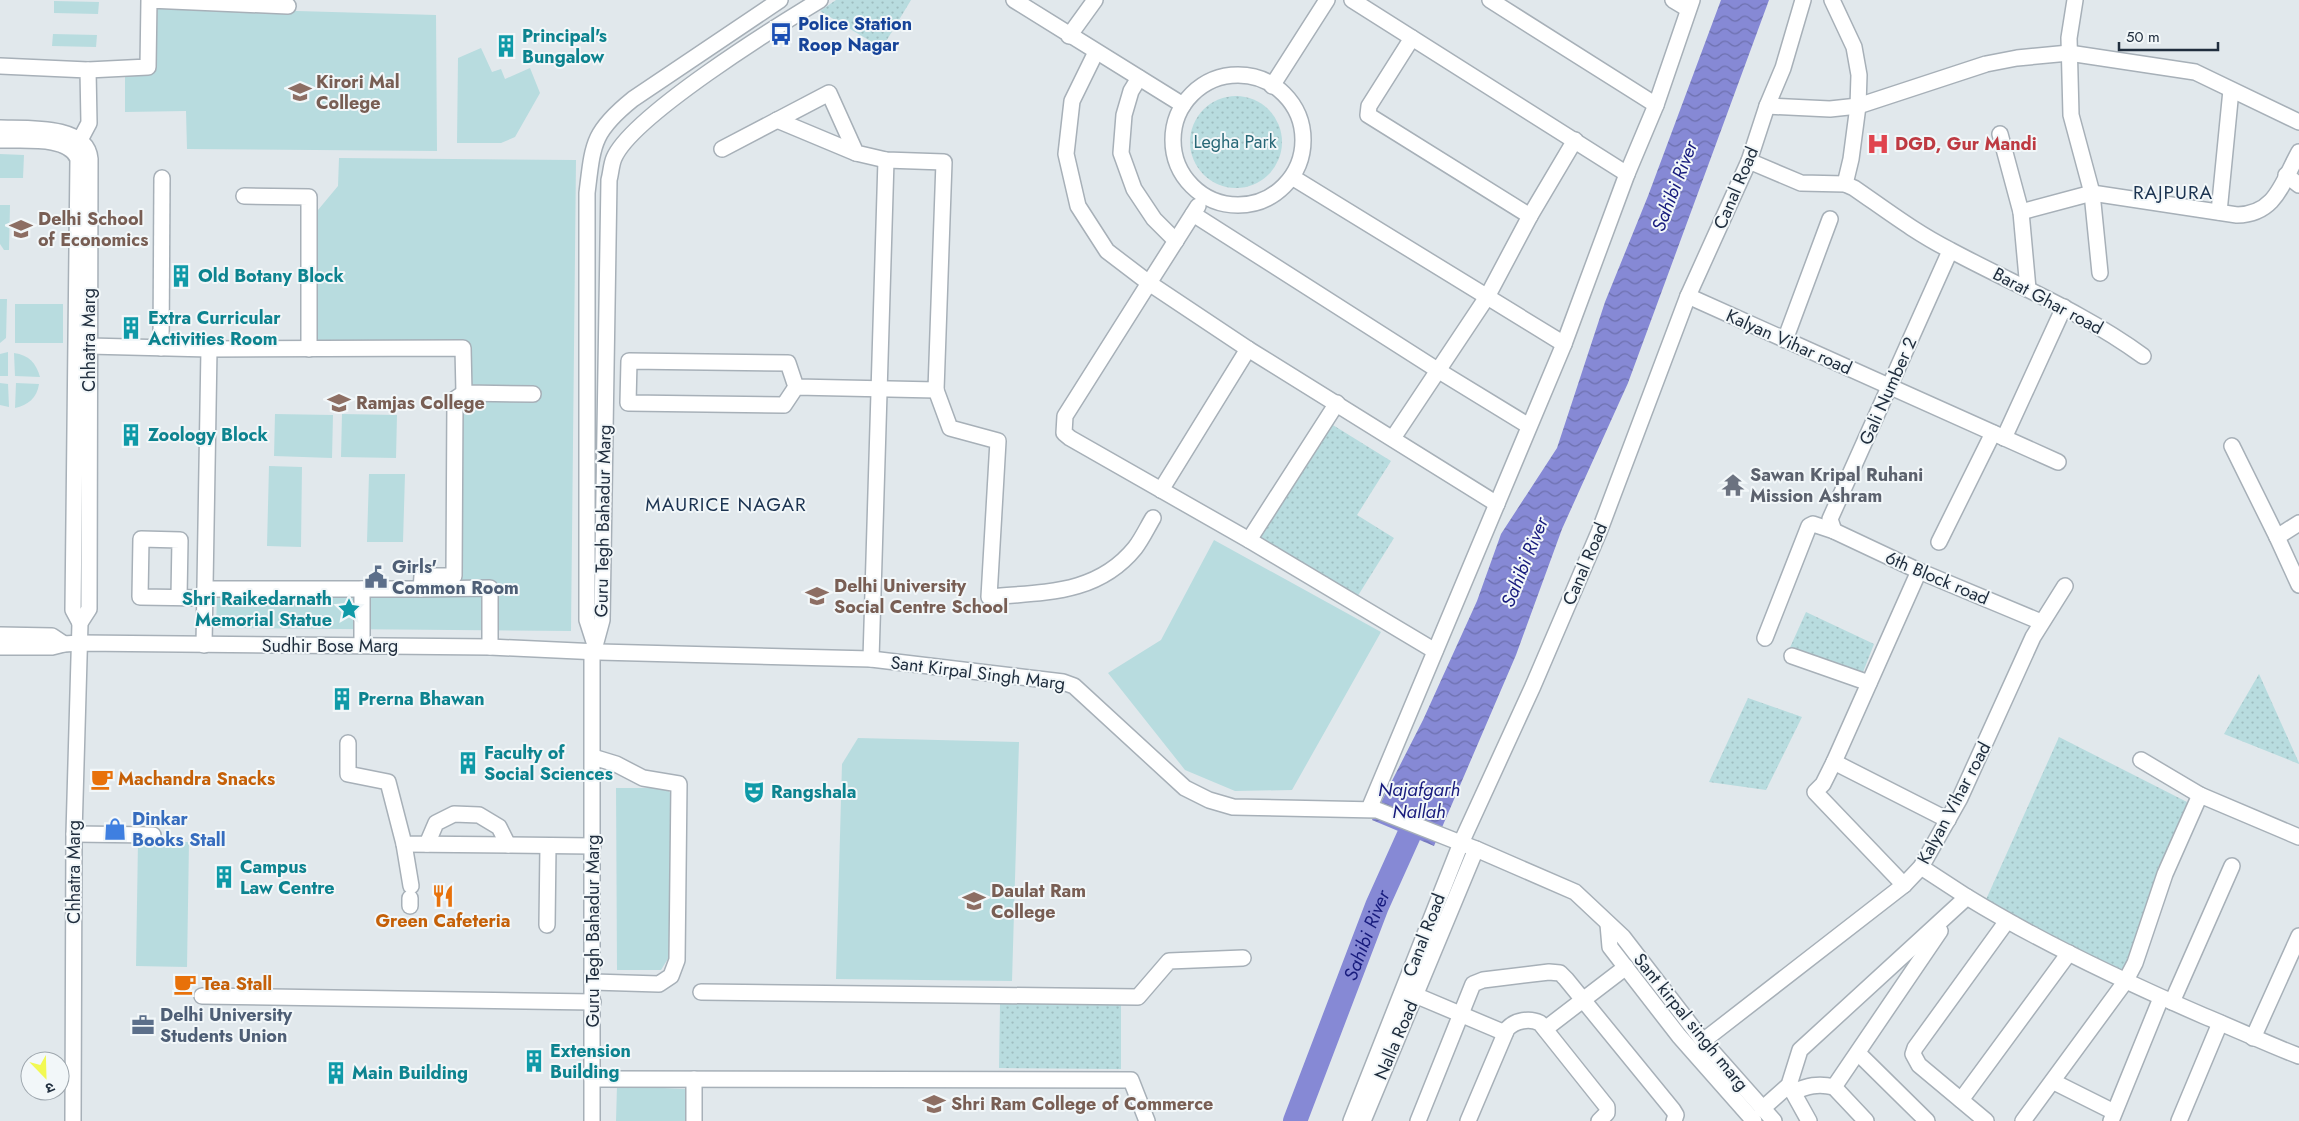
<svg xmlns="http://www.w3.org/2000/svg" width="2299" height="1121" font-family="Jost,'Noto Sans Devanagari',sans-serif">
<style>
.grass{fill:#b8dcdf}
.park{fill:url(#park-dots)}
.water{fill:url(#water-waves)}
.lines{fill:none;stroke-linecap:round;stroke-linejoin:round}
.river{stroke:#8689d5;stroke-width:24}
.minor-casing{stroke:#a7b0b8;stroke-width:18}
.minor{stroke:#fff;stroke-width:15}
.labels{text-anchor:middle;stroke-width:4;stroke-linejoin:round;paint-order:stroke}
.transit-label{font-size:18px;font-weight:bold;fill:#164399;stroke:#f2f7f9;text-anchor:start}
.culture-label{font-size:18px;font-weight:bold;fill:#0d838f;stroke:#f2f7f9;text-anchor:start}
.education-label{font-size:18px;font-weight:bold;fill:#785e54;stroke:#f2f7f9;text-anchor:start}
.park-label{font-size:18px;fill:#286877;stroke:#f2f7f9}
.health-label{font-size:18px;font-weight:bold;fill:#be3a42;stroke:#f2f7f9;text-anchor:start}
.street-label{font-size:18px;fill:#202e3e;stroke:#f2f7f9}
.worship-label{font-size:18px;font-weight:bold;fill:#5b616d;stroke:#f2f7f9;text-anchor:start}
.service-label{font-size:18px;font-weight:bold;fill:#4e5e75;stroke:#f2f7f9;text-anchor:start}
.food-label{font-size:18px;font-weight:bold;fill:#c56008;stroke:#f2f7f9;text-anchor:start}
.shop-label{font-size:18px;font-weight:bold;fill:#366cbe;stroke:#f2f7f9;text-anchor:start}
.water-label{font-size:19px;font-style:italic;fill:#171b7d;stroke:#f2f7f9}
.neighbourhood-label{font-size:19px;letter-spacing:1px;fill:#1b3351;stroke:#f2f7f9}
</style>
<defs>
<pattern id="park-dots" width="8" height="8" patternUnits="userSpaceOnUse" patternTransform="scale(1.25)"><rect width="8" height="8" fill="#b8dcdf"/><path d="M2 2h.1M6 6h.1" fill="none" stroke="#9ebdc0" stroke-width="1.8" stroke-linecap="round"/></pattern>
<pattern id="water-waves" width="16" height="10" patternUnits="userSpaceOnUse" patternTransform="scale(1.25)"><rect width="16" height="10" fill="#8689d5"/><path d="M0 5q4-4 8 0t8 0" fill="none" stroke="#6d70ae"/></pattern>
</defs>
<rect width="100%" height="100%" fill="#e1e8ec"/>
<g class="grass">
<polygon points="54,1 99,2 98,14 54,13"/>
<polygon points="153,7 436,15 437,151 187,149 186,111 125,112 125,73 151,72"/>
<polygon points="53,34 97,35 96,47 52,46"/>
<polygon points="481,48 492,72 501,69 505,79 530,68 540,93 515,137 501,143 457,143 458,58"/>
<polygon points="0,154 24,155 23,178 0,178"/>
<polygon points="339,158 576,160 571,631 216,628 217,595 458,596 459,398 468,344 317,343 318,210 338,186"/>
<polygon points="0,205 10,205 9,250 4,250 0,244"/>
<polygon points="0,299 7,299 6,338 0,343"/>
<rect x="15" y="304" width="48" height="39"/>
<polygon points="8,352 8,376 0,376 0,354"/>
<path d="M14 353C29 355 36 363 40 377L15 376Z"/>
<polygon points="0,383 8,384 9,407 0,405"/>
<path d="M16 383 39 384C37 398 28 405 15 408Z"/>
<polygon points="275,414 333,415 332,458 274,456"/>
<polygon points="342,414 397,415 396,458 341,457"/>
<polygon points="269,466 302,467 301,547 267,546"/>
<polygon points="369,474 405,474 403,542 367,542"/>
<polygon points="1214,540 1381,632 1292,790 1235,791 1185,770 1108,673 1161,640"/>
<polygon points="858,738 1019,742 1012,981 836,979 842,764"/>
<polygon points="616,788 666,788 672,795 669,957 661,970 617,970"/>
<polygon points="138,841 189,842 187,967 136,966"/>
<polygon points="617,1086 685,1089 685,1121 616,1121"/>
</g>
<g class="park">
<polygon points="836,0 911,0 882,48 820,11"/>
<circle cx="1236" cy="142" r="46"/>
<polygon points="1328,422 1391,461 1357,515 1394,538 1354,602 1254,540"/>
<polygon points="1806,612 1874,644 1858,685 1788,652"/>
<polygon points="2259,674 2299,763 2299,764 2224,734"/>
<polygon points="1748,698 1802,717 1766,790 1709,782"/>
<polygon points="2059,737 2189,803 2121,975 1984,904"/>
<polygon points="1000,1004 1121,1004 1121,1069 999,1068"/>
</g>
<polygon class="water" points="1721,0 1769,0 1628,383 1562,529 1516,655 1434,846 1372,820 1423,720 1477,601 1501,534 1557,448 1605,302 1648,196"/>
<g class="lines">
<path class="river" id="s1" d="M1295 1121 1377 906 1422 806"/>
<defs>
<g id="minor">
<polyline points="1014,0 1183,105"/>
<polyline points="1352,0 1627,174 1656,105 1692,0"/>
<polyline points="1490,0 1656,105"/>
<polyline points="1673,0 1688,9"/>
<polyline points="1832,0 1854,47 1859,75 1858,106 1851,159 1845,184"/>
<polyline points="2075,0 2069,38 2071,115 2092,193 2100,273"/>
<polyline points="1069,36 1095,0"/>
<polyline points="1412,38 1369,106 1368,115 1530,216"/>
<polyline points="1096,52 1072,101 1066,154 1078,206 1107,251 1149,283 1198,206"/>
<polyline points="0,66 88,70 89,123 80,140"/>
<polyline points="88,70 148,67 149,0 288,6"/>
<circle cx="1238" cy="140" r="65"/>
<polyline points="1139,78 1131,91 1124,115 1121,153 1134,189 1154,219 1176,241"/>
<polyline points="1272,86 1327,0"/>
<polyline points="1767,106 1830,109 1858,106 1986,64 2017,58 2069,53 2195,72 2299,122"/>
<polyline points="777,120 856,153"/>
<path d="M0 128C25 129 87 124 90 159L89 609 80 623 74 834 73 1121"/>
<polyline points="2000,134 2021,212 2028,289"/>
<path d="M0 140C22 141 69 135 78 159L73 610 80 623"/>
<polyline points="722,149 829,93 856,153 886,160 944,162 936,390 796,387 784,405 628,403 629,361 788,363 796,387"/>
<path d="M1749 161 1801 183 1845 184 1854 188C1886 210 1916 233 1950 250 2015 285 2083 312 2143 356"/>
<polyline points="2286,175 2299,185"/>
<polyline points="1292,177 1564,344 1369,809"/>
<polyline points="244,196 309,197 309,349"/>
<path d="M2021 212 2092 193 2237 215C2276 214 2282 183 2299 152"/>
<polyline points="2219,212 2231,90"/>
<polyline points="1193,214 1439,371 1529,426"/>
<polyline points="1688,296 2058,462"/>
<polyline points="1785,340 1830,219"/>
<polyline points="1564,344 1627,174"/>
<polyline points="89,346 209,349 463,348 464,393 533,394"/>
<polyline points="161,348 162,178"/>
<path d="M936 390 950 428 998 441 989 597C1043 592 1097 595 1135 548 1142 539 1147 528 1153 518"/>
<polyline points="1393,438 1487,297 1530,216 1575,140"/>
<polyline points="2004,438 2064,307"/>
<polyline points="2232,446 2277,537"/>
<polyline points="1161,490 1248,349"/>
<polyline points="2299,523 2277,537 2299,585"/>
<polyline points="1834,531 1830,519 1950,251"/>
<polyline points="1249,540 1337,403"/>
<polyline points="1939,542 1993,433"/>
<polyline points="205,589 421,589 422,576 454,576 455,399 464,393"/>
<polyline points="362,589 362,645"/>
<polyline points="421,589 490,588 490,647"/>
<polyline points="179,597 180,540 141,539 140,597 205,598"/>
<polyline points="0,635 52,636 64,644"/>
<polyline points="1765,638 1809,526 1813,524 1834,531 1919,571 2041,622"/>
<polyline points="204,645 209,349"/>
<path d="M595 645 587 620V193C593 144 592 132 633 99L780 0"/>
<polyline points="0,647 52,647 64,644 80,643 490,647 599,652 871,659 1063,682 1074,686 1185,788 1209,800 1233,807 1377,810 1476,849 1575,892 1623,937 1703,1041 1774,1121"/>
<polyline points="1435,651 1249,540 1070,438 1064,433 1065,416 1149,283 1248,349 1497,504"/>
<polyline points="1792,656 1869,683"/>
<polyline points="871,659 886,160"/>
<polyline points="348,743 348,774 388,782 404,844 593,846"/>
<polyline points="2141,760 2200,795"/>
<polyline points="1834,762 1948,820"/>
<polyline points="74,834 153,835"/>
<polyline points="404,844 411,886"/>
<polyline points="427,844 436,823 454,814 479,815 499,827 508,845"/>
<polyline points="1921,867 1967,897"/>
<polyline points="1904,885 1815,792 1823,784 1834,762 1919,571"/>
<polyline points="410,906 410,898"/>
<polyline points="1608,924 1610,947 1679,1036 1754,1121"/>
<polyline points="547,925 548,846"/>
<polyline points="593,982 659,984 671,976 677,960 679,784 643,778 616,764 593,757"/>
<polyline points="701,992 1138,997 1169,961 1243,958"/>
<polyline points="1415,995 1505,1033"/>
<polyline points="202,996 593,1002"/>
<polyline points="2172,1002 2232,866"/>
<polyline points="1545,1029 1626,967"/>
<polyline points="2253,1038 2299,936"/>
<polyline points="1703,1041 1904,885 1921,867 1960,798 2033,637 2065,586"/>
<polyline points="1858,1053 1927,1121"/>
<polyline points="592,1079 1131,1080 1147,1121"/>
<polyline points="694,1079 694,1121"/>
<polyline points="2054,1082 2114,1112"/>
<polyline points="1789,1085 1809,1121"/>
<polyline points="1834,1087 1866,1121"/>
<path d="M1793 1092C1807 1086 1818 1083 1834 1087L1940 931"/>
<polyline points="1961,1100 2069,953"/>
<path d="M1762 1109 1789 1085 1800 1050 1967 897C2042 943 2123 981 2204 1016 2236 1029 2267 1044 2299 1056"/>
<path d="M592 1121V657L602 620 609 180C611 173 611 165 614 158 632 116 777 26 820 0"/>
<polyline points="1351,1121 1461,843 1533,686 1599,532 1688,296 1749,161 1767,106 1783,68 1803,0"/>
<polyline points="1363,1121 1476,849"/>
<polyline points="1418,1121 1473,984 1483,980 1549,972 1560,973 1566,979 1673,1110 1676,1115 1674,1121"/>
<path d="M1468 1121 1507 1029C1515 1020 1530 1018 1540 1023L1607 1107V1113L1599 1121"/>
<polyline points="1986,1121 1919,1065 1913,1054 1915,1048 2007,921"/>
<polyline points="2023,1121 2125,982 2135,963 2165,874 2200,795 2299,837"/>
<polyline points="2111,1121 2161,998"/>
<polyline points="2179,1121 2220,1023"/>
</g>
</defs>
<use href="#minor" class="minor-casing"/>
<use href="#minor" class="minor"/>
</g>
<defs>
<symbol id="bus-bare" viewBox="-9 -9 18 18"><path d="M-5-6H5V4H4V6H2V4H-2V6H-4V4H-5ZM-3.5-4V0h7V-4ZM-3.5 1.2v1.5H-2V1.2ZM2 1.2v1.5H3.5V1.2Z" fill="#1a4fb4" stroke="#f2f7f9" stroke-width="2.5" paint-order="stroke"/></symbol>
<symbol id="building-bare" viewBox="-9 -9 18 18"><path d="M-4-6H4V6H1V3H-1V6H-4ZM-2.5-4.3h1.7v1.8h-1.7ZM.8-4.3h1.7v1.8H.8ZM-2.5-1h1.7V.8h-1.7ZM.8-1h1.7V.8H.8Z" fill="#0f9aa8" stroke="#f2f7f9" stroke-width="2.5" paint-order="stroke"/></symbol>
<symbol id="university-bare" viewBox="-9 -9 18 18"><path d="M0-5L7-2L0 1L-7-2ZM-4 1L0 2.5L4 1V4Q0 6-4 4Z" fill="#8d6e63" stroke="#f2f7f9" stroke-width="2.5" paint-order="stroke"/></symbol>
<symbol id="hospital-bare" viewBox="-9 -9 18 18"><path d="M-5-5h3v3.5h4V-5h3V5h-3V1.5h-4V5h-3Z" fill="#e0444e" stroke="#f2f7f9" stroke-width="2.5" paint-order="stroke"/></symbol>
<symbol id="temple-bare" viewBox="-9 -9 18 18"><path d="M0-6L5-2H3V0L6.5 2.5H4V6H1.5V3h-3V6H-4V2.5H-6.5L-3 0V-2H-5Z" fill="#6b7280" stroke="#f2f7f9" stroke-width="2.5" paint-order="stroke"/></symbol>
<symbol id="civic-bare" viewBox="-9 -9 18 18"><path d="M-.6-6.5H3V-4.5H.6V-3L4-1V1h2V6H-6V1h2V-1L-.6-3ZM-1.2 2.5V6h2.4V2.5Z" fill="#5c6f8a" stroke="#f2f7f9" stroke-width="2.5" paint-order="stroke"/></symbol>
<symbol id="school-bare" viewBox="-9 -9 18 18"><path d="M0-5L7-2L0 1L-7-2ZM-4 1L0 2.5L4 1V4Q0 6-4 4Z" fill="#8d6e63" stroke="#f2f7f9" stroke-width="2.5" paint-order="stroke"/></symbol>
<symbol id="sight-bare" viewBox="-9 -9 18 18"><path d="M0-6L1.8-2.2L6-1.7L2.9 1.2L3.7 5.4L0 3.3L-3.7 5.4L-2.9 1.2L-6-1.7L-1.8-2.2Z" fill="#0f9aa8" stroke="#f2f7f9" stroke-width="2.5" paint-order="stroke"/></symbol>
<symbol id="cafe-bare" viewBox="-9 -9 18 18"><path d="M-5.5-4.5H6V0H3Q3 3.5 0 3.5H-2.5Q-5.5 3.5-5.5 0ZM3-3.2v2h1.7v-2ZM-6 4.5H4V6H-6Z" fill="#e8710a" stroke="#f2f7f9" stroke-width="2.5" paint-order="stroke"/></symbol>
<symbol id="theatre-bare" viewBox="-9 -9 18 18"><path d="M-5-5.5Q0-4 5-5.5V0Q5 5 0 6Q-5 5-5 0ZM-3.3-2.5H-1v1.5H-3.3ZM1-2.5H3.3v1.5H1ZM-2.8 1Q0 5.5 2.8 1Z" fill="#0f9aa8" stroke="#f2f7f9" stroke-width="2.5" paint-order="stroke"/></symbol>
<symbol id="shop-bare" viewBox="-9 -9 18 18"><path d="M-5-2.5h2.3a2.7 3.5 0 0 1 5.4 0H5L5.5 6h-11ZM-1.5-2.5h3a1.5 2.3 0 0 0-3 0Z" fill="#3f7fe0" stroke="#f2f7f9" stroke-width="2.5" paint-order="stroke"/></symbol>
<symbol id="restaurant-bare" viewBox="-9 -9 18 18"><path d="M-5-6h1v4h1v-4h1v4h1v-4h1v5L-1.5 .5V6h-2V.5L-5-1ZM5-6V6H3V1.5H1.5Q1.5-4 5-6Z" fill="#e8710a" stroke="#f2f7f9" stroke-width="2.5" paint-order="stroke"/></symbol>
<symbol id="office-bare" viewBox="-9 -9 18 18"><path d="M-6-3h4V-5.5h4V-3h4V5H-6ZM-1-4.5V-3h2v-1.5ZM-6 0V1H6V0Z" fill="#5c6f8a" stroke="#f2f7f9" stroke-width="2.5" paint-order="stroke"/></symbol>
</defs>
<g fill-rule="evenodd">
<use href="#bus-bare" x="765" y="18" width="32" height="32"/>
<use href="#building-bare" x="490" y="30" width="32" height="32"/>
<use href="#university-bare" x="284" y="76" width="32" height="32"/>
<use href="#hospital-bare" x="1862" y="128" width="32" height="32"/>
<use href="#university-bare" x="5" y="213" width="32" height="32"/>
<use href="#building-bare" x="165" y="260" width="32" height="32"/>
<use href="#building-bare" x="115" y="312" width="32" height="32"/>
<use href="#university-bare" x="323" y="387" width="32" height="32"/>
<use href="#building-bare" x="115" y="419" width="32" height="32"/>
<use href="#temple-bare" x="1717" y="469" width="32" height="32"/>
<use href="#civic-bare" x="360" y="561" width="32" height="32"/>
<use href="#school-bare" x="801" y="580" width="32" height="32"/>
<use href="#sight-bare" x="333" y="593" width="32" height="32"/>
<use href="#building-bare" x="326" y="683" width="32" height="32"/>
<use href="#building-bare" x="452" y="747" width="32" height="32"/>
<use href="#cafe-bare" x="86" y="763" width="32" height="32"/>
<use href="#theatre-bare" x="738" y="776" width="32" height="32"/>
<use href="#shop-bare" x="99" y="813" width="32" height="32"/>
<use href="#building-bare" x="208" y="861" width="32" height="32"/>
<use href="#restaurant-bare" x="427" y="880" width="32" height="32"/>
<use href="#university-bare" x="958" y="885" width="32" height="32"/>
<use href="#cafe-bare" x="169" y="968" width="32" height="32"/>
<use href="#office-bare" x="127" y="1009" width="32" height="32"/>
<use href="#building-bare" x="518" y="1045" width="32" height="32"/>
<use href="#building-bare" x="320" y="1057" width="32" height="32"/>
<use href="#university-bare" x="918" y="1088" width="32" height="32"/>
</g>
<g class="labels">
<g class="transit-label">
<text x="798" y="30">Police Station<tspan x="798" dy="21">Roop Nagar</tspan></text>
</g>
<g class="culture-label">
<text x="522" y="42">Principal's<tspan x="522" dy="21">Bungalow</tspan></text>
<text x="198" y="282">Old Botany Block</text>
<text x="148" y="324">Extra Curricular<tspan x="148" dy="21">Activities Room</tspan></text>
<text x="148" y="441">Zoology Block</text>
<text x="332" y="605" text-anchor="end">Shri Raikedarnath<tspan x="332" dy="21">Memorial Statue</tspan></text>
<text x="358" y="705">Prerna Bhawan</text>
<text x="484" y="759">Faculty of<tspan x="484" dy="21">Social Sciences</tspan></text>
<text x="771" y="798">Rangshala</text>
<text x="240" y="873">Campus<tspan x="240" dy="21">Law Centre</tspan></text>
<text x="550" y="1057">Extension<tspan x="550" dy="21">Building</tspan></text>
<text x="352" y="1079">Main Building</text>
</g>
<g class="education-label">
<text x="316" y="88">Kirori Mal<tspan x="316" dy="21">College</tspan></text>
<text x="38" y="225">Delhi School<tspan x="38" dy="21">of Economics</tspan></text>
<text x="356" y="409">Ramjas College</text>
<text x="834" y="592">Delhi University<tspan x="834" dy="21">Social Centre School</tspan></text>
<text x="991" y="897">Daulat Ram<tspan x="991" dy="21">College</tspan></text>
<text x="951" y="1110">Shri Ram College of Commerce</text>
</g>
<g class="park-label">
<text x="1235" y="148">Legha Park</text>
</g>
<g class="health-label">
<text x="1895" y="150">DGD, Gur Mandi</text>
</g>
<g class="street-label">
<text transform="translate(1736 188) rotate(-67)" y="6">Canal Road</text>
<text transform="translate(2048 301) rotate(28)" y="6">Barat Ghar road</text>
<text transform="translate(89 340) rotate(-90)" y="6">Chhatra Marg</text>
<text transform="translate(1789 342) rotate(24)" y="6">Kalyan Vihar road</text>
<text transform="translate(1888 391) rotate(-66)" y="6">Gali Number 2</text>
<text transform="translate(603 521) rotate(-89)" y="6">Guru Tegh Bahadur Marg</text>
<text transform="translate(1585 564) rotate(-67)" y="6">Canal Road</text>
<text transform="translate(1937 578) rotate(23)" y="6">6th Block road</text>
<text x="330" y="652">Sudhir Bose Marg</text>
<text transform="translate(978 673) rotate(7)" y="6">Sant Kirpal Singh Marg</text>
<text transform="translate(1954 803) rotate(-62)" y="6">Kalyan Vihar road</text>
<text transform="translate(74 872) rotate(-90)" y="6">Chhatra Marg</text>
<text transform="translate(593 931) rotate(-90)" y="6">Guru Tegh Bahadur Marg</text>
<text transform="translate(1424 935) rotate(-69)" y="6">Canal Road</text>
<text transform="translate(1691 1022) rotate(51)" y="6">Sant kirpal singh marg</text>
<text transform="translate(1396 1040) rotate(-67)" y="6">Nalla Road</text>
</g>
<g class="worship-label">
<text x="1750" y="481">Sawan Kripal Ruhani<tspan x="1750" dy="21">Mission Ashram</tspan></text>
</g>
<g class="service-label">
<text x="392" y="573">Girls'<tspan x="392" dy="21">Common Room</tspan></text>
<text x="160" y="1021">Delhi University<tspan x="160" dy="21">Students Union</tspan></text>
</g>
<g class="food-label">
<text x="118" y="785">Machandra Snacks</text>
<text x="443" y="927" text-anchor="middle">Green Cafeteria</text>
<text x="202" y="990">Tea Stall</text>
</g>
<g class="shop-label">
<text x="132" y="825">Dinkar<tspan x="132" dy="21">Books Stall</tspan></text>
</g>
<g class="water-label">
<text transform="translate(1674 186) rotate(-69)" y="7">Sahibi River</text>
<text transform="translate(1524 562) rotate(-68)" y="7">Sahibi River</text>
<text x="1419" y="796">Najafgarh<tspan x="1419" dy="22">Nallah</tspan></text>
<text dy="7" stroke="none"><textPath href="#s1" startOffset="199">Sahibi River</textPath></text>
</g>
<g class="neighbourhood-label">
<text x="2173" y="199">RAJPURA</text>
<text x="726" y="511">MAURICE NAGAR</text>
</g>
</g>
<g transform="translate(45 1076) rotate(157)"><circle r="24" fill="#f2f7f9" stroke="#9ea7ae"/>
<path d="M0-4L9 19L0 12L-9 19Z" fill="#f2f952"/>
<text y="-8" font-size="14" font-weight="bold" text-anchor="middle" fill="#202e3e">उ</text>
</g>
<path d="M2119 42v8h99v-8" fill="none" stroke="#202e3e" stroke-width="2.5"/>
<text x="2126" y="42" font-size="15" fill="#202e3e" stroke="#f2f7f9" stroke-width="4" paint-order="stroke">50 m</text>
</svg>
